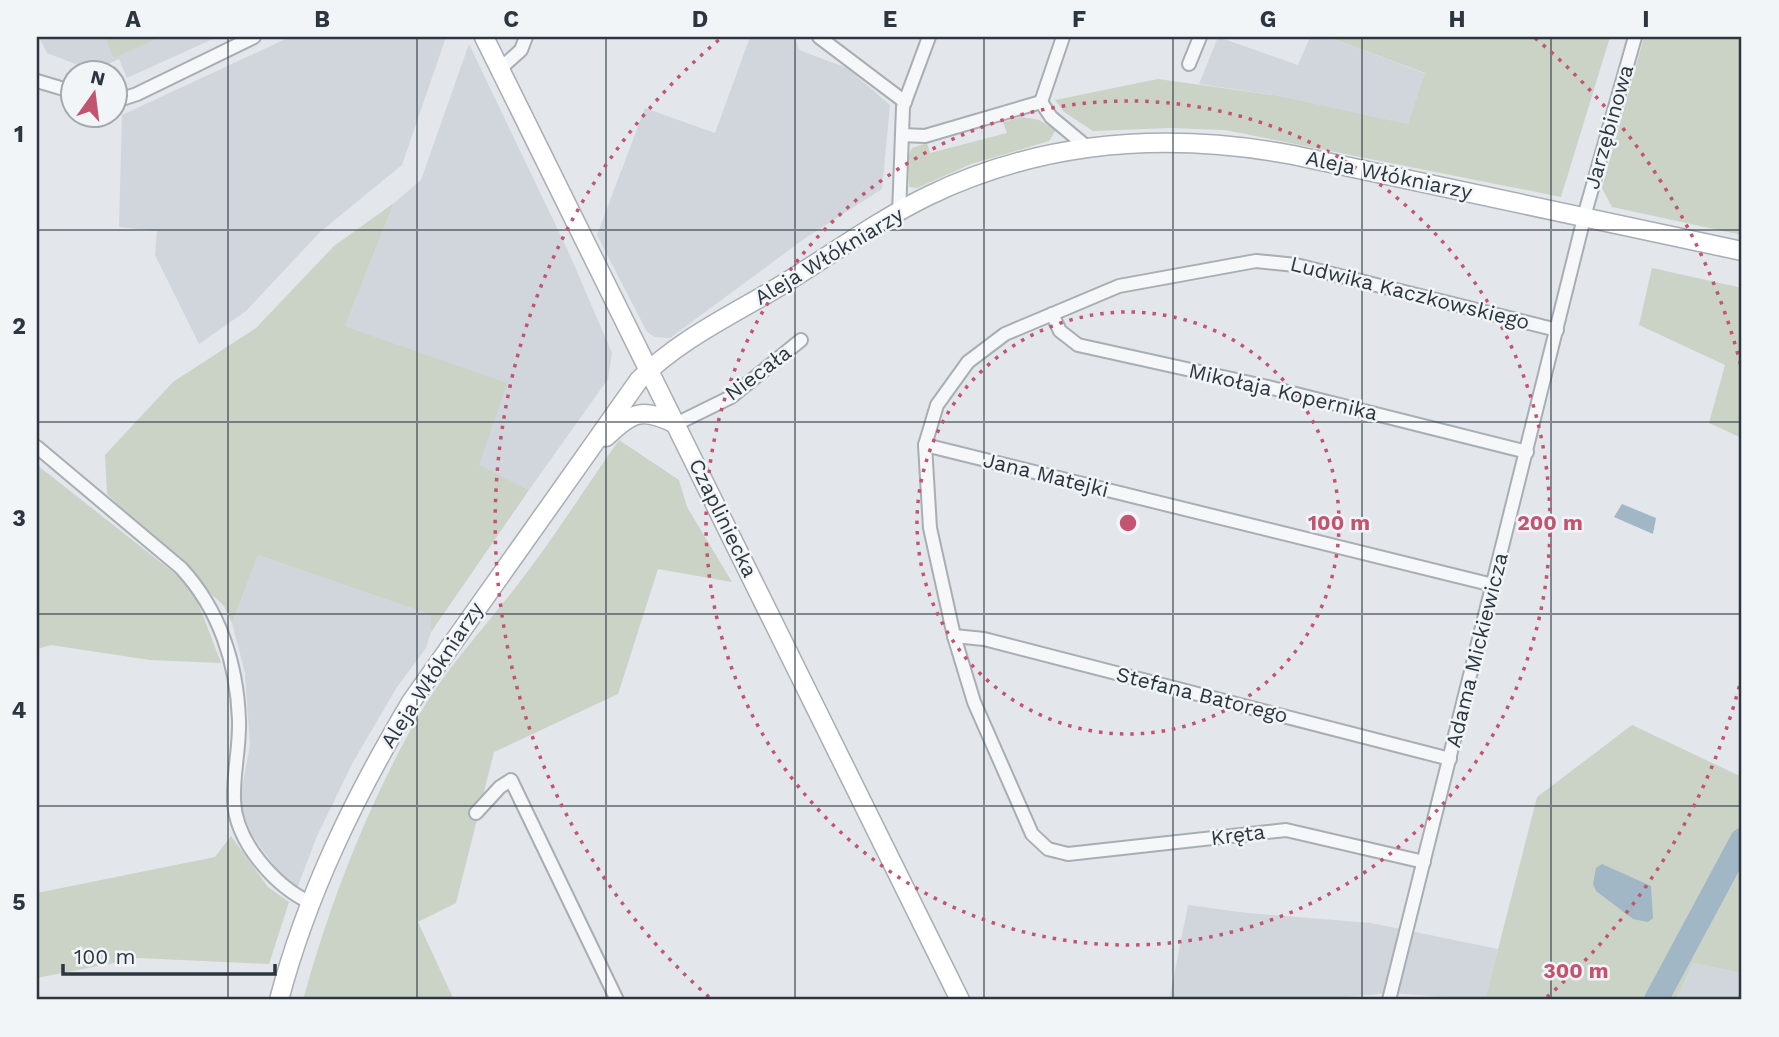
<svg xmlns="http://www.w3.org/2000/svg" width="1779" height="1037" font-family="'Work Sans',sans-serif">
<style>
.built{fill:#d1d6dc}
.green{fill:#cad3c5}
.water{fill:#a1b7c6}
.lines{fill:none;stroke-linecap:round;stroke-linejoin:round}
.river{stroke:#a1b7c6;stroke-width:24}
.street-casing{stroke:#a8aeb4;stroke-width:16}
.secondary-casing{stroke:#a8aeb4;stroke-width:21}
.street{stroke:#f5f7f8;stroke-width:12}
.secondary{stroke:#fff;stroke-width:18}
.grid{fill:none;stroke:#2c3641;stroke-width:2;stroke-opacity:0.55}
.ring{fill:none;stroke:#c35470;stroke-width:3.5;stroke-dasharray:3.5 7}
.labels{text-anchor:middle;stroke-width:5;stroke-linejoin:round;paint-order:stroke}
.street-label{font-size:21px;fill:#2c3641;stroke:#f2f5f7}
.centre{fill:#c35470;stroke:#f2f5f7;stroke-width:3.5}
.ring-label{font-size:21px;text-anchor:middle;font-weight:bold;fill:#c35470;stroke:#f2f5f7;stroke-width:5;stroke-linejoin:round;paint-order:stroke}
.neatline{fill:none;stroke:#2c3641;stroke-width:2.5}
.grid-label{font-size:23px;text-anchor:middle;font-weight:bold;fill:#2c3641}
</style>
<rect width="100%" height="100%" fill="#e3e6ea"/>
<g class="built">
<polygon points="39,37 217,37 127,78 119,59 93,71 47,53"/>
<polygon points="290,37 446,37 402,165 320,232 246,311 199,344 155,255 157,231 119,227 122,115"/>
<polygon points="750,37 795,37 799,50 847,68 890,105 882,189 804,239 670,338 655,337 647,332 597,235 645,108 715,133"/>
<polygon points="1218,37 1298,65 1310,37 1329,37 1426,74 1408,124 1280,96 1199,84"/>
<polygon points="469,44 569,253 612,353 608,379 529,490 478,466 506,383 345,326 394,203 421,180"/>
<polygon points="258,555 431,615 431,632 426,648 397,687 353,762 317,836 298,886 286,882 247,828 240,799 250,745 245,673 232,623"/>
<polygon points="1188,905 1247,913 1371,923 1498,949 1485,1000 1391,993 1310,1000 1169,1000"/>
<polygon points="1693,963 1742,973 1742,1000 1676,1000"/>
</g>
<g class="green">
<polygon points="105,37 160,37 114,58"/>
<polygon points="1329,37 1610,37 1561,197 1225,130 1170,128 1093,131 1064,112 1055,100 1158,79 1280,96 1408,124 1425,73"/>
<polygon points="1644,37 1742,37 1742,235 1612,207 1602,188"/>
<polygon points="1022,117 1039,120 1056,130 1049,141 971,164 917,188 909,187 908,157 912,148 927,143 930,153 1007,133 1003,122"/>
<polygon points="394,203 345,326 507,383 479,465 529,490 431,632 431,615 258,555 232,623 224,606 107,494 105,455 173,382 256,328 334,246"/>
<polygon points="1652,268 1742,288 1742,438 1709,423 1725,365 1639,325"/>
<path d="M619 440 679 480 687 507 732 582 658 569 618 694 494 752 456 903 418 922 454 1000H303C330 902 368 804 419 715 445 670 480 633 512 592 550 544 583 491 619 440Z"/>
<polygon points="37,465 192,587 221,663 150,660 51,645 37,649"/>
<polygon points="1632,725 1742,777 1742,973 1693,963 1676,1000 1485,1000 1537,797"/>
<polygon points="231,836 268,887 289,902 269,964 139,958 37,978 37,893 215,857"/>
</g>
<g class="water">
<polygon points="1622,504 1656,518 1653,534 1614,517"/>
<polygon points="1602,864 1651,886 1653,918 1648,922 1633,919 1596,891 1593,884 1596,868"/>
</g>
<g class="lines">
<polyline class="river" points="1656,1000 1742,840"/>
<defs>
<g id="street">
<polyline points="819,37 905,102"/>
<polyline points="1189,64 1200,37"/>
<polyline points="500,69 521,50 526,37"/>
<polyline points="37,81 74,92"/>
<polyline points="116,101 137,94 254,37"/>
<polyline points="1041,102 1063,37"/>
<polyline points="902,135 925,136 1041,102 1051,117 1087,147"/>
<polyline points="899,214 903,107 929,37"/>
<polyline points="1052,314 1060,331 1078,345 1272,388 1527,452"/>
<polyline points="676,424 731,397 801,340"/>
<polyline points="925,445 1493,585"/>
<path d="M37 447 181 568C219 609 237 663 239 720 240 747 233 773 234 800 235 842 276 887 311 903"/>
<polyline points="954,636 984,639 1450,759"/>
<polyline points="476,813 500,787 511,780 617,1000"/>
<polyline points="1424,862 1286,830 1068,854 1048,849 1032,834 974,702 954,636 930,528 925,445 937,405 968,362 1005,334 1119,286 1256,261 1296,265 1557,330"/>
<polyline points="1389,1000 1587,206 1635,37"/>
</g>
<g id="secondary">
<polyline points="484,37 960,1000"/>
<path d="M606 437C633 412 641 407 676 424"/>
<path d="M279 1000C307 894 355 796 411 702L639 380C679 339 736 313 785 283 832 254 880 219 930 195 1045 140 1169 132 1293 155L1742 251"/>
</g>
</defs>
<use href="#street" class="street-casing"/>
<use href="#secondary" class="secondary-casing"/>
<use href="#street" class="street"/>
<use href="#secondary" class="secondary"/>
</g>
<path class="grid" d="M228 37V1000M417 37V1000M606 37V1000M795 37V1000M984 37V1000M1173 37V1000M1362 37V1000M1551 37V1000M37 230H1742M37 422H1742M37 614H1742M37 806H1742"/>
<g class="ring">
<circle cx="1128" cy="523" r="211"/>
<circle cx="1128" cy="523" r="422"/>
<path d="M1742 676A633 633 0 0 1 1547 997M709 997A633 633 0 0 1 721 38M1535 38A633 633 0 0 1 1742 370"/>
</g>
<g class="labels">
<g class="street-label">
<text transform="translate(1609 127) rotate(-74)" y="7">Jarzębinowa</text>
<text transform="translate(1389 175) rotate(12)" y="7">Aleja Włókniarzy</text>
<text transform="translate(829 256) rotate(-31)" y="7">Aleja Włókniarzy</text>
<text transform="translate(1410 293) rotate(14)" y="7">Ludwika Kaczkowskiego</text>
<text transform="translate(758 373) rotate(-37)" y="7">Niecała</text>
<text transform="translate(1283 392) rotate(13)" y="7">Mikołaja Kopernika</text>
<text transform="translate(1046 475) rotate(14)" y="7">Jana Matejki</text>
<text transform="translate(723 518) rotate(64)" y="7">Czapliniecka</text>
<text transform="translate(1477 650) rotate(-76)" y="7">Adama Mickiewicza</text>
<text transform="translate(432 675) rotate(-57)" y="7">Aleja Włókniarzy</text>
<text transform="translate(1202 695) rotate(14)" y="7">Stefana Batorego</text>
<text transform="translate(1238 835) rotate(-7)" y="7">Kręta</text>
</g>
</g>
<circle cx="1128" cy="523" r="10" class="centre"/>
<g class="ring-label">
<text x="1339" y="530">100 m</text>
<text x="1550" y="530">200 m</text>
<text x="1576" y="978">300 m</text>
</g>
<rect width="1779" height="1037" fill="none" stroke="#f2f5f7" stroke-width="77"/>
<g transform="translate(94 94) rotate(14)"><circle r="33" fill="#f2f5f7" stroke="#a3a9ae" stroke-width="2"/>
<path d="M0-5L12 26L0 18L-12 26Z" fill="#c35470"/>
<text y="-10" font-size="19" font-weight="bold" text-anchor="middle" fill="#2c3641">N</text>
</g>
<path d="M63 964v10h212v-10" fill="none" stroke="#2c3641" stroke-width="3.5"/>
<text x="74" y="964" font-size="21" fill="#2c3641" stroke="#f2f5f7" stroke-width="5" paint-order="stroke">100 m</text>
<rect x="38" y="38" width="1702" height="960" class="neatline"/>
<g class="grid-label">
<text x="133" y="27">A</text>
<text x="322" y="27">B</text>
<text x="511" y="27">C</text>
<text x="700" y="27">D</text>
<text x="890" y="27">E</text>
<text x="1079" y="27">F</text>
<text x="1268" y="27">G</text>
<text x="1457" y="27">H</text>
<text x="1646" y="27">I</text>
<text x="19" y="142">1</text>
<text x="19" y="334">2</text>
<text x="19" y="526">3</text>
<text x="19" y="718">4</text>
<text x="19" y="910">5</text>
</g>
</svg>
